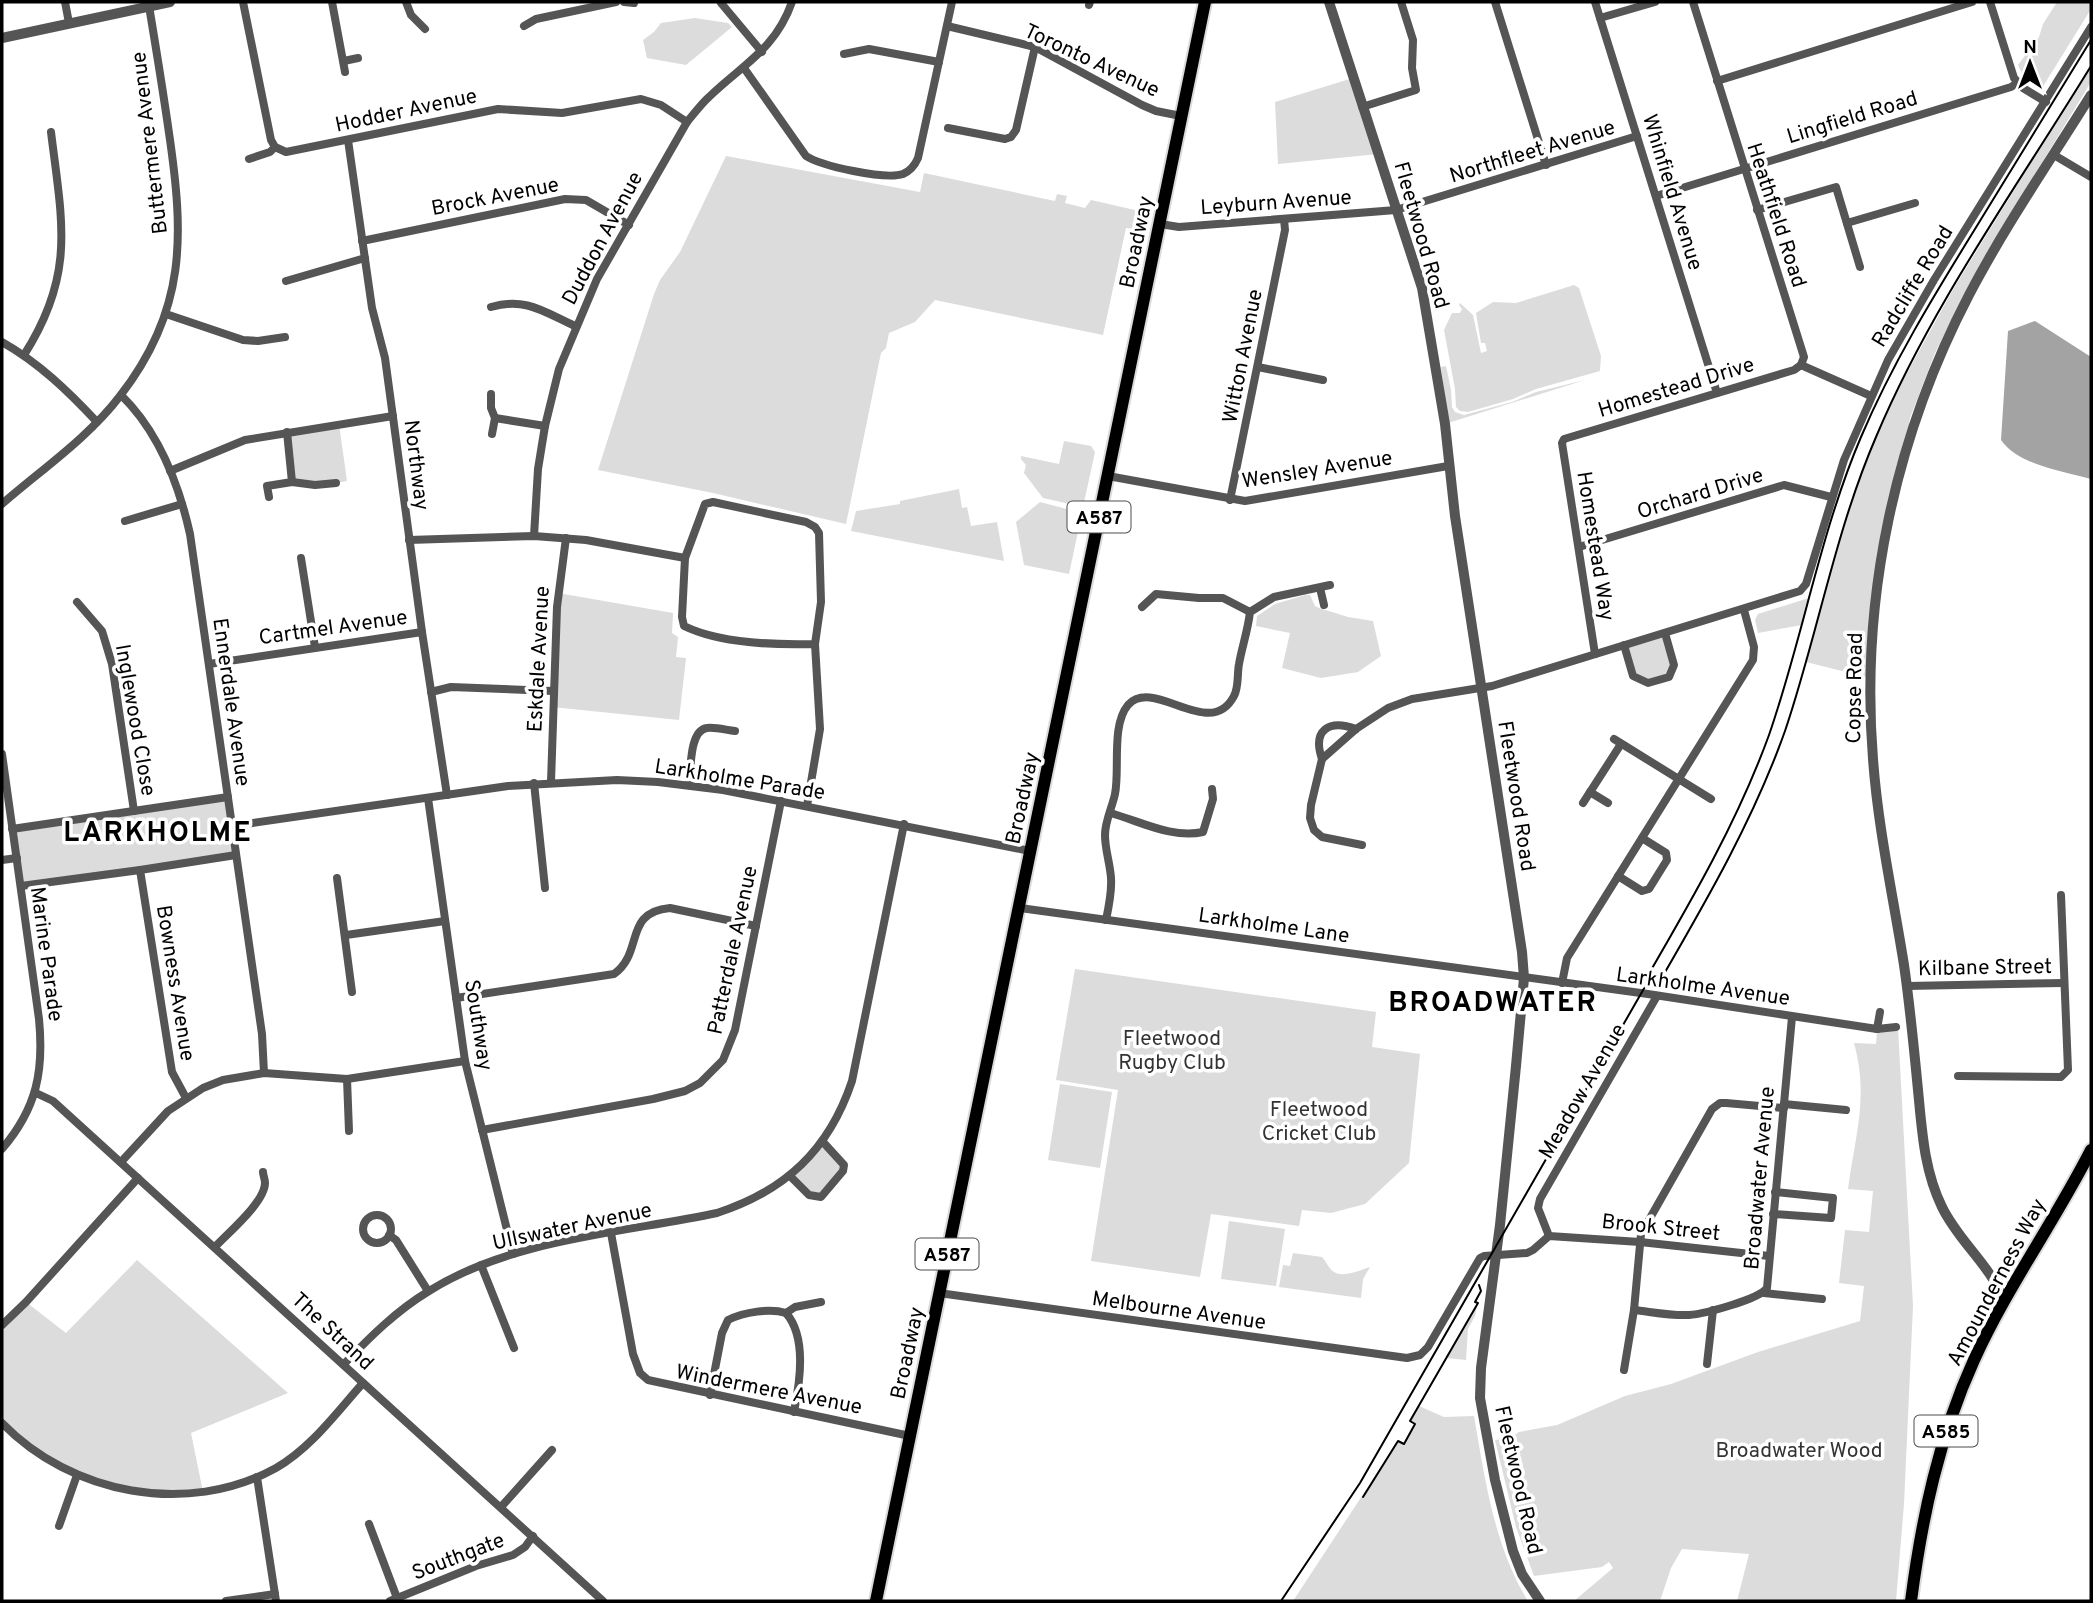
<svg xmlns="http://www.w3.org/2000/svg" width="2093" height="1603" font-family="Overpass,sans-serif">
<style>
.green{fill:#dcdcdc}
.water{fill:#a3a3a3}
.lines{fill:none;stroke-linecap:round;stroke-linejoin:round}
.primary-casing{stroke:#dbdbdb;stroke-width:16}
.trunk-casing{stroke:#dbdbdb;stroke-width:16}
.minor{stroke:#555;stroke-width:8}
.tertiary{stroke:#555;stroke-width:10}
.primary{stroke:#000;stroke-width:12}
.trunk{stroke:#000;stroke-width:12}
.tram{stroke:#000;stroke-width:2}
.labels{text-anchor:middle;stroke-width:7;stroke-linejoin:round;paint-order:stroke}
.shield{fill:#fff;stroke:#4c4c4c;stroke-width:2}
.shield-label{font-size:19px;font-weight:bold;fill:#000}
.street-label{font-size:21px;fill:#000;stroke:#fff}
.park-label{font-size:21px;fill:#333;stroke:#fff}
.district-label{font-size:28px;font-weight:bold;letter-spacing:2px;fill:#000;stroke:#fff}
</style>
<rect width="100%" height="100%" fill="#fff"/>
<g class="green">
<polygon points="2057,2 2091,2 2091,9 2042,88 2039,89 2024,78 2018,65 2039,37 2043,24"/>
<polygon points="695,18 728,23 732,27 686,65 647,58 643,40 654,32 661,23"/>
<polygon points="2091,66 2091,82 1990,248 1963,297 1935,353 1910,418 1903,460 1892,501 1870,678 1806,662 1843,525 1865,464 1897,391 1955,286"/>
<polygon points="1353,78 1378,154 1278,164 1275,102"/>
<polygon points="726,156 920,192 924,173 1055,201 1057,194 1067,196 1065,203 1085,208 1091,200 1135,210 1141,216 1140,230 1126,228 1103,335 935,300 915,322 889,333 886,348 881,353 846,524 713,493 598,470 654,294 660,280 680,252"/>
<polygon points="1574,285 1579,288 1601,356 1600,371 1536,389 1513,399 1468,412 1460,411 1456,407 1455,389 1444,330 1452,313 1460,313 1462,309 1459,305 1460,303 1473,315 1481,353 1487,351 1485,343 1481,343 1476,313 1493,302 1516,303"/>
<polygon points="1446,366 1451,390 1452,407 1455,412 1464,415 1512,402 1536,392 1585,380 1448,423 1441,367"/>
<polygon points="339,424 347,481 336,483 292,482 287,432"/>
<polygon points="1064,441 1091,446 1095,452 1083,507 1043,498 1024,473 1026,465 1021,459 1021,456 1059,464"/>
<polygon points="959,489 962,508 967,507 971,526 997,522 1004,561 851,531 856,511 900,504 900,501"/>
<polygon points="1040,502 1082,513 1069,574 1024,565 1016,522"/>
<polygon points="558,593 673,613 672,633 678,637 676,657 686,658 679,720 552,707"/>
<polygon points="1305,595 1310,595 1315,606 1319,608 1348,617 1373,621 1381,656 1358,672 1321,678 1282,668 1290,633 1256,626 1257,616 1275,604"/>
<polygon points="1809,598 1802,625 1758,633 1755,620 1758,614"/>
<polygon points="1665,633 1674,665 1669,677 1648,683 1633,676 1624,645"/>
<polygon points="228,797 236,855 21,886 12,829"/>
<polygon points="1075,969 1376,1012 1372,1047 1420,1054 1409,1163 1365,1204 1331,1213 1302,1210 1299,1226 1211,1214 1200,1277 1091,1261 1118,1090 1056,1080"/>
<path d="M1898 1028 1913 1306 1904 1504 1896 1601H1737L1749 1554 1682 1549 1671 1568 1660 1601H1574L1613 1568 1609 1562 1602 1567 1534 1576 1516 1527 1495 1440 1510 1438 1519 1432 1557 1425 1625 1396 1671 1384 1758 1352 1860 1321 1864 1286 1839 1283 1845 1230 1869 1232 1873 1191 1848 1189C1855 1135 1869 1098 1854 1043L1876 1044 1877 1031Z"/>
<polygon points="1060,1084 1112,1092 1100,1168 1048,1160"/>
<polygon points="823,1142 844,1165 815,1198 790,1176"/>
<polygon points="1229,1221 1285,1229 1276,1286 1221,1279"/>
<path d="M1293 1253 1322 1257C1326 1261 1329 1269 1334 1272 1344 1278 1361 1270 1370 1267L1363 1279 1361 1298 1279 1287 1283 1265 1290 1266Z"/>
<polygon points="137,1260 288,1393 191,1433 203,1492 117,1488 51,1461 2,1423 2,1325 26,1302 66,1333"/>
<polygon points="1478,1303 1475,1316 1468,1329 1466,1360 1447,1358"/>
<path d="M1419 1406 1444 1417 1474 1416C1485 1479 1494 1546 1528 1601H1293L1398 1441 1404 1444 1415 1424 1410 1421Z"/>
</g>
<path class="water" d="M2035 321 2091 357V479C2063 471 2018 465 2001 440L2008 331Z"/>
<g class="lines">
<defs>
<polyline id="primary" points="876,1601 1205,2"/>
<path id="trunk" d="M1911 1601C1922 1517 1939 1437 1974 1360 2007 1287 2055 1221 2091 1150"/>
</defs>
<use href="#primary" class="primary-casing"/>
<use href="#trunk" class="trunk-casing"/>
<g class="minor">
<polyline points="65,2 69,23"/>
<polyline points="243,2 271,140 275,147 286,152 498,109 562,113 641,99 661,105 687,122"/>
<polyline points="332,2 345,72"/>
<polyline points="406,2 411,15 425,29"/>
<polyline points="624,2 634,3"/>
<polyline points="1495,2 1546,165"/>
<polyline points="1595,2 1717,393"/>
<polyline points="1693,2 1804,357 1801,365"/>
<polyline points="1990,2 2014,78 2023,88 2046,102"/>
<polyline points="721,3 762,52"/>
<polyline points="1089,5 1090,2"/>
<polyline points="1600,18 1655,2"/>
<polyline points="524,26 536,19 616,2"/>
<polyline points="947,26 1035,47 1142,105 1156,111 1181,116"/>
<polyline points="844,54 869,49 939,62"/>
<polyline points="344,61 358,58"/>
<path d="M744 68 806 156C821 166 885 180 903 174 910 171 915 165 918 158L952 2"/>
<polyline points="1717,81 1972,2"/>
<polyline points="1362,107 1416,90 1412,68 1413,40 1401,2"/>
<polyline points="948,128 1005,139 1011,137 1016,130 1035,47"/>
<polyline points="348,140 372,308 385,358 422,632 447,795"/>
<polyline points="2054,155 2091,177"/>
<polyline points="249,159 270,152 275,147"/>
<polyline points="1656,196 2011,87 2017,83"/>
<polyline points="1757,210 1836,187 1860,267"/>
<polyline points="1847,223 1915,203"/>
<polyline points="1160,224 1179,227 1396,210 1637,136"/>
<polyline points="362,241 565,199 586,200 629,225"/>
<polyline points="286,281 365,258"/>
<path d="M491 307C526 297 544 312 575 326"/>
<polyline points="166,314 243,340 258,341 285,337"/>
<path d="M2 342C39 363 68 391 97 422"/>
<path d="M24 355C76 274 62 222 51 132"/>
<polyline points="1801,365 1871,396"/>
<polyline points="1258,367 1323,380"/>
<polyline points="491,394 491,408 495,418 492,434"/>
<path d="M121 395C158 431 179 485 190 534L262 1034 264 1073"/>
<polyline points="495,418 545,426"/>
<polyline points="287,432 292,482"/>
<polyline points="170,471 245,440 393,416"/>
<polyline points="1108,476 1245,501 1448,466"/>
<polyline points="269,497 267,486 292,482 315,485 336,483"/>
<polyline points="1230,500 1285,230 1284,219"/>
<path d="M2 504C41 470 88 438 120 396 187 310 184 235 169 133 163 91 156 48 149 6"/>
<polyline points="125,521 182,504"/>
<path d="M534 536 538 469 545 426 559 369 597 279 687 122C694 114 701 104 709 97 743 64 775 50 792 2"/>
<polyline points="409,540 534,536 586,540 685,558"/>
<polyline points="1579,547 1784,485 1831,497"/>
<polyline points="301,558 315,647"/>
<polyline points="1320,588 1324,605"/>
<polyline points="77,602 102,631 112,664 134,811"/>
<polyline points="1142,607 1156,594 1199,598 1223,598 1250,612"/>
<polyline points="1624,645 1633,676 1648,683 1669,677 1674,665 1665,633"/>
<polyline points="1595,654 1562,443 1564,439 1794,370 1801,365"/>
<polyline points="209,664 422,632"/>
<polyline points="431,692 451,687 553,691"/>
<polyline points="1614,739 1711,799"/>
<path d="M2 754 39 1019C44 1071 37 1108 2 1149"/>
<path d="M1322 759C1312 730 1329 719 1356 729"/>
<polyline points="551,782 557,607 566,538"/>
<polyline points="534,783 545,888"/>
<path d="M689 785C691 771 689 730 707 728 716 727 726 730 735 731"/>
<polyline points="1590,792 1608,803"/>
<polyline points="428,798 465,1061 513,1254"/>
<polyline points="1583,803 1621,744"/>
<path d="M807 806 820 729 815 644 821 602 819 533 815 527 806 522 713 502 705 504 685 558 682 617 684 626C721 644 775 645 815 644"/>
<path d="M1110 813C1140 821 1172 839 1203 832L1213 799 1212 789"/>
<polyline points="232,826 508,786 617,780 658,782 723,790 1030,851"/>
<polyline points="12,829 228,797"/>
<polyline points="1362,845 1322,837 1314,830 1310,818 1311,805 1322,759 1356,729 1388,708 1412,699 1492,686 1800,591 1806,584 1844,460 1888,360 1934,280 2091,27"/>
<polyline points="2,860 17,858"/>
<polyline points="140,870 172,1072 186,1098"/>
<polyline points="1618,876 1642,891 1649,889 1667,860 1666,853 1642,838"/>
<polyline points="337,878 352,992"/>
<polyline points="21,886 140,870 236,855"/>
<polyline points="1020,908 1648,994 1877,1029 1896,1027"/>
<path d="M1106 920C1109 906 1112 892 1111 878 1110 863 1105 850 1105 835 1105 821 1112 808 1115 794 1120 770 1111 725 1128 705 1154 676 1210 742 1234 696 1239 687 1237 674 1239 664 1242 647 1248 630 1250 612L1274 597 1330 585"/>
<polyline points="346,935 445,921"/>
<polyline points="1562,983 1567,958 1753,660 1754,647 1744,610"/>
<polyline points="1907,986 2064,983"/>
<path d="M456 998 614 974C644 953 623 912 670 908L756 926"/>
<polyline points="1877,1029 1880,1012"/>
<polyline points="1958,1076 2061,1077 2068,1070 2061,895"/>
<polyline points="347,1079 349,1131"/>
<polyline points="36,1093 53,1101 603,1601"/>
<polyline points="1784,1104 1846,1110"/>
<polyline points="482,1130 653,1099 685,1091 700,1083 723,1060 735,1030 781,801"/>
<polyline points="121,1162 168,1111 203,1088 223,1080 264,1073 347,1079 465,1061"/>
<polyline points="790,1176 809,1195 821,1197 843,1171 844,1165 823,1142"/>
<polyline points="1773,1214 1831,1218 1833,1198 1775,1192"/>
<circle cx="377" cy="1229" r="14"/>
<polyline points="611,1233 633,1354 640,1373 648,1380 910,1436"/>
<polyline points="389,1235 396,1240 428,1291"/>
<polyline points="1549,1236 1538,1208 1540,1199 1657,996"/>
<path d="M215 1247C228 1233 265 1202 265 1183 265 1179 263 1175 263 1172"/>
<polyline points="481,1265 514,1348"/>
<polyline points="939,1293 1407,1358 1420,1355 1428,1347 1480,1258 1484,1256 1527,1253 1533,1250 1549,1236 1640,1242 1769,1256"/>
<polyline points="1764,1293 1822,1299"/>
<path d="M1634 1310C1652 1312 1671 1316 1689 1315 1704 1314 1760 1299 1767 1288L1792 1017"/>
<path d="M786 1313C807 1337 800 1382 794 1412"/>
<polyline points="2,1325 26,1302 138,1178"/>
<path d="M344 1364C370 1337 396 1311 429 1291 512 1239 622 1233 717 1213 785 1191 829 1150 852 1081L904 824"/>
<polyline points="1707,1364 1713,1310"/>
<polyline points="1624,1370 1634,1310 1641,1234 1712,1109 1720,1103 1726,1103 1784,1108"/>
<path d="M710 1395 722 1333 728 1320C744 1312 770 1308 786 1313L795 1307 821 1302"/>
<path d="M2 1423C71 1494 187 1517 276 1468 311 1448 337 1412 363 1383"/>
<polyline points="257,1477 276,1601"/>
<polyline points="501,1507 552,1450"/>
<polyline points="369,1524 397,1598"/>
<polyline points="59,1526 77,1475"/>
<polyline points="226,1601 275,1594"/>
<polyline points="390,1601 476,1566 513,1555 525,1547 533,1536"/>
</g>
<g class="tertiary">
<polyline points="1329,2 1422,288 1445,424 1455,516 1522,952 1524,978 1516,1066 1500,1225 1481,1368 1480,1398 1495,1480 1513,1551 1522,1574 1540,1601"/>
<polyline points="2,38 170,2"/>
<path d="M2001 1307 1999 1288 1993 1279C1977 1254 1955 1234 1942 1207 1924 1170 1922 1131 1918 1090 1914 1048 1910 1006 1904 965 1893 896 1878 828 1873 759 1860 599 1895 437 1969 295 2005 226 2050 161 2091 95"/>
</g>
<use href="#primary" class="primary"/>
<use href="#trunk" class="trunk"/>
<g class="tram">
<path d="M2091 40C2052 103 2013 166 1975 229 1933 297 1892 364 1861 437 1820 533 1803 637 1769 735 1737 823 1690 903 1643 984L1657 986C1705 903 1753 821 1785 731 1818 633 1835 532 1876 437 1931 306 2017 187 2091 66"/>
<polyline points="1363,1497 1398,1441 1404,1444 1415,1424 1410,1421 1478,1303 1475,1302 1481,1291 1479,1285"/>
<polyline points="1281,1601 1360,1483 1650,978"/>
</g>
</g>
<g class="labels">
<g class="shield">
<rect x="1067.5" y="501.5" width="63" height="31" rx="5"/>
<rect x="915.5" y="1238.5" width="63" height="31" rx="5"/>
<rect x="1914.5" y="1415.5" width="63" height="31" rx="5"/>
</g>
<g class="shield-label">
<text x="1099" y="524">A587</text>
<text x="947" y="1261">A587</text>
<text x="1946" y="1438">A585</text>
</g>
<g class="street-label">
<text transform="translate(1092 60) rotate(25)" y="7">Toronto Avenue</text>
<text transform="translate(406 110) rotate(-12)" y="7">Hodder Avenue</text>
<text transform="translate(1852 117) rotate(-17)" y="7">Lingfield Road</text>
<text transform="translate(149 143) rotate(-97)" y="7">Buttermere Avenue</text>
<text transform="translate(1532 151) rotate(-17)" y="7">Northfleet Avenue</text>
<text transform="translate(1673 192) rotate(73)" y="7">Whinfield Avenue</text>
<text transform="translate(495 196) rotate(-11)" y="7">Brock Avenue</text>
<text transform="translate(1276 202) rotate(-4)" y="7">Leyburn Avenue</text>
<text transform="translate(1777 215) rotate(72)" y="7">Heathfield Road</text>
<text transform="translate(1422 235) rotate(74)" y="7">Fleetwood Road</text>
<text transform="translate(602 238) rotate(-62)" y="7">Duddon Avenue</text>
<text transform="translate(1136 242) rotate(-78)" y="7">Broadway</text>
<text transform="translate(1912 286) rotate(-59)" y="7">Radcliffe Road</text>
<text transform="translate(1242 356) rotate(-79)" y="7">Witton Avenue</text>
<text transform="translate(1676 387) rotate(-17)" y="7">Homestead Drive</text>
<text transform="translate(417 465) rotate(83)" y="7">Northway</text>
<text transform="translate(1317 469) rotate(-9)" y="7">Wensley Avenue</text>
<text transform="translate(1700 493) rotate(-17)" y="7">Orchard Drive</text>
<text transform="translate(1596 546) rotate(81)" y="7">Homestead Way</text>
<text transform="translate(333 627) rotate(-8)" y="7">Cartmel Avenue</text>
<text transform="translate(538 659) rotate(-87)" y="7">Eskdale Avenue</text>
<text transform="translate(1854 688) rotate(-89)" y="7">Copse Road</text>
<text transform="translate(232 702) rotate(82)" y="7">Ennerdale Avenue</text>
<text transform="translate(136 720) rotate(80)" y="7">Inglewood Close</text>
<text transform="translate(740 779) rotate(9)" y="7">Larkholme Parade</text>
<text transform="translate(1517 796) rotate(81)" y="7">Fleetwood Road</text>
<text transform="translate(1022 798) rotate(-78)" y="7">Broadway</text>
<text transform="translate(1274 925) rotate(8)" y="7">Larkholme Lane</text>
<text transform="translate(732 950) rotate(-78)" y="7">Patterdale Avenue</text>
<text transform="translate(47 954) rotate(82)" y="7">Marine Parade</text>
<text transform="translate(1985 967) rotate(-1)" y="7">Kilbane Street</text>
<text transform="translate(176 983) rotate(81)" y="7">Bowness Avenue</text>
<text transform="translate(1703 986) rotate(8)" y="7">Larkholme Avenue</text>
<text transform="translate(479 1025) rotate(81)" y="7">Southway</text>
<text transform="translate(1582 1091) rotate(-60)" y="7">Meadow Avenue</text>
<text transform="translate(1759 1178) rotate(-85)" y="7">Broadwater Avenue</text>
<text transform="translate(572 1226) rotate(-12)" y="7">Ullswater Avenue</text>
<text transform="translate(1661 1227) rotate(6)" y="7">Brook Street</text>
<text transform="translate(1996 1282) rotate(-62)" y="7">Amounderness Way</text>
<text transform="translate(1179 1310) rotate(8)" y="7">Melbourne Avenue</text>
<text transform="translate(333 1331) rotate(43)" y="7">The Strand</text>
<text transform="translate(907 1353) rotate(-78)" y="7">Broadway</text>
<text transform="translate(769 1389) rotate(11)" y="7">Windermere Avenue</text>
<text transform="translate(1519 1480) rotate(77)" y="7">Fleetwood Road</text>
<text transform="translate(458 1556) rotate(-21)" y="7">Southgate</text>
</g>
<g class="park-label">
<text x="1172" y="1045">Fleetwood<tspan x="1172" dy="24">Rugby Club</tspan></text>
<text x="1319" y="1116">Fleetwood<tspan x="1319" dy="24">Cricket Club</tspan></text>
<text x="1799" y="1457">Broadwater Wood</text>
</g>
<g class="district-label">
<text x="158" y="841">LARKHOLME</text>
<text x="1493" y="1011">BROADWATER</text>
</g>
</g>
<rect width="2093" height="1603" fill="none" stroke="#000000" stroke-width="7"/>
<g transform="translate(2030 63)" stroke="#ffffff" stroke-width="5" paint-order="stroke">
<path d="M0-5L12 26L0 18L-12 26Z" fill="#000000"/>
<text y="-10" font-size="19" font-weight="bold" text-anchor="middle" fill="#000000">N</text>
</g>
</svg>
